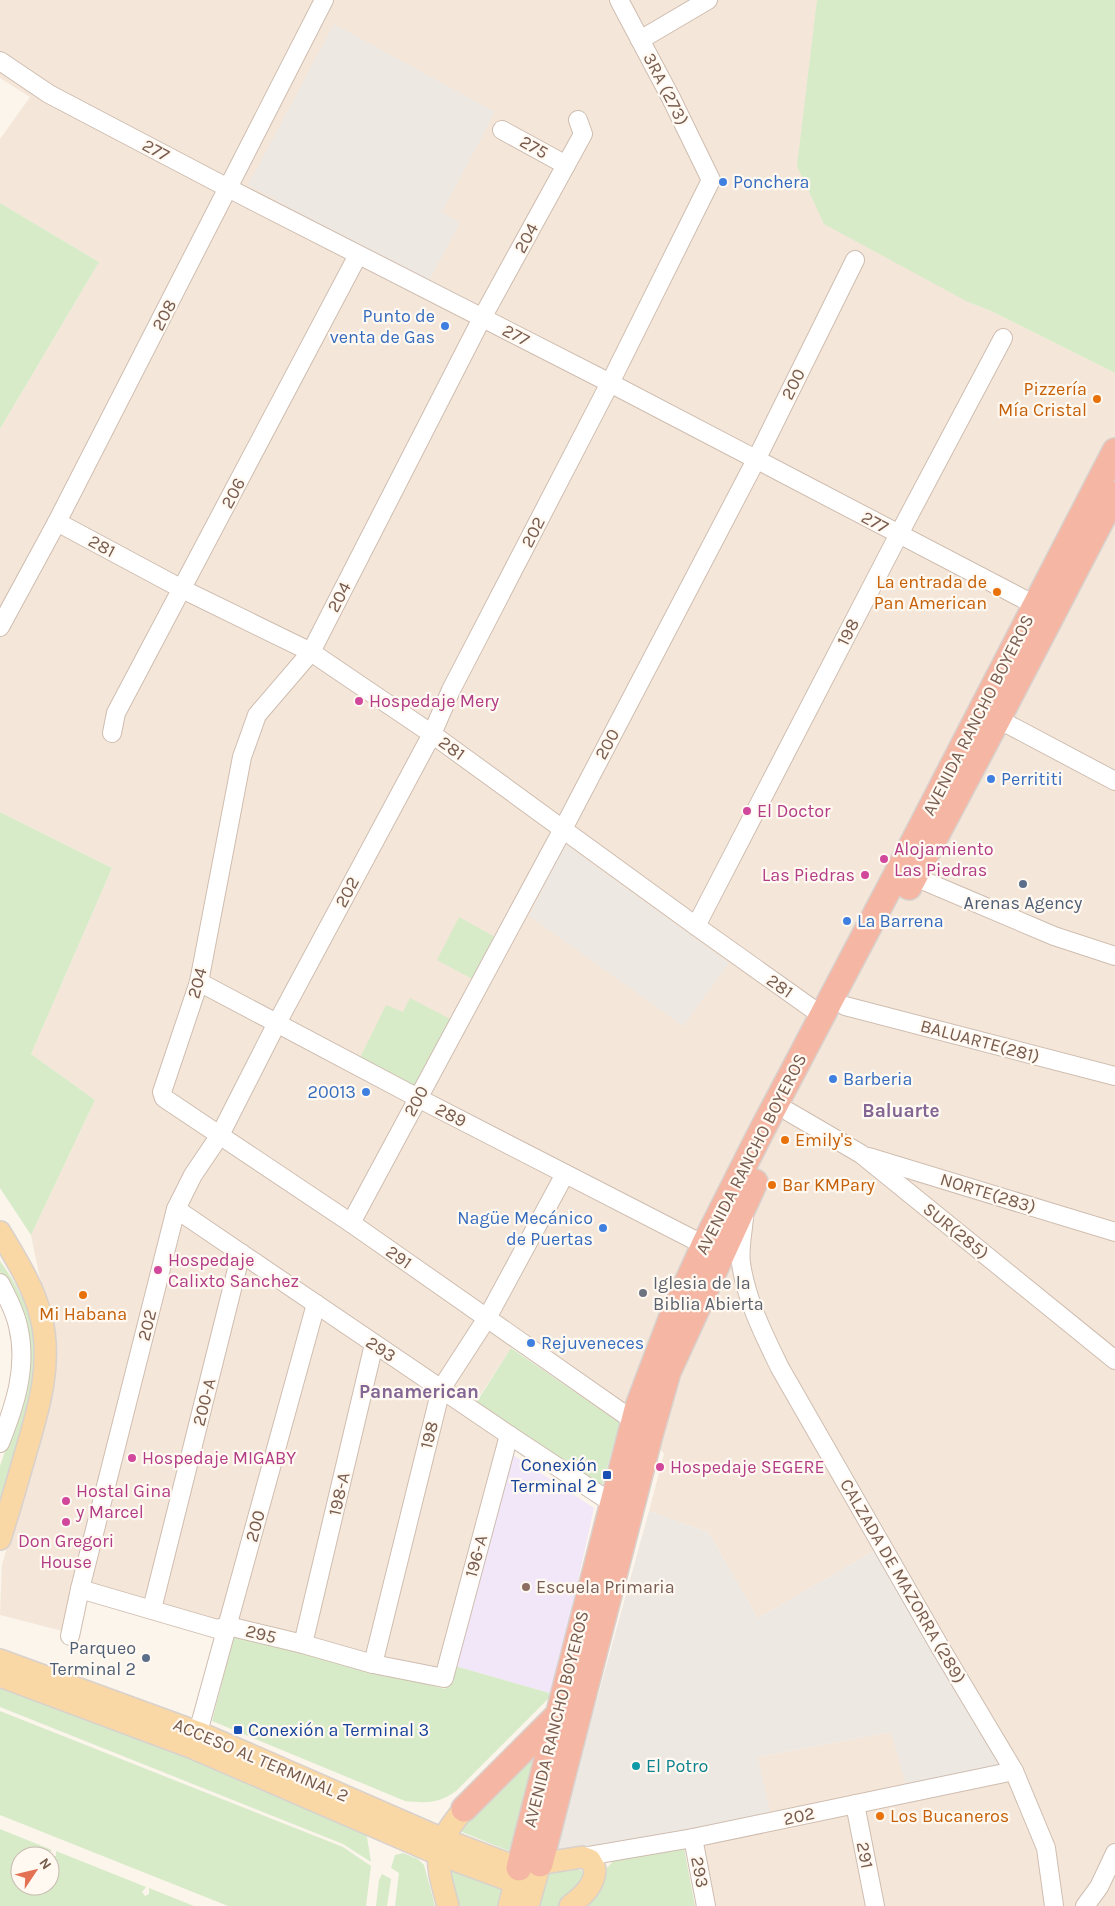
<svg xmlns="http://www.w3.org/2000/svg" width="1115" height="1906" font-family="Karla,sans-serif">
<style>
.residential{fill:#f4e7d9}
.industrial{fill:#eee8e3}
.education{fill:#f2e7f9}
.green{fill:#d7ebc9}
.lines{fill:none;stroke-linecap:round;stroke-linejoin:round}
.minor-casing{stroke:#cfbdb0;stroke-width:20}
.major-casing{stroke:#d9d1cd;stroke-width:24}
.highway-casing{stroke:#d9d1cd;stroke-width:28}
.minor{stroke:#fff;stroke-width:18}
.major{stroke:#f9d8a6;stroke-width:21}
.highway{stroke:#f5b7a4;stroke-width:25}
.shop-dot{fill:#3f7fe0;stroke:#fff9f2;stroke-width:2}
.food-dot{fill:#e8710a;stroke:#fff9f2;stroke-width:2}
.hotel-dot{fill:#d1479c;stroke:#fff9f2;stroke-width:2}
.service-dot{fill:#5c6f8a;stroke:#fff9f2;stroke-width:2}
.worship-dot{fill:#6b7280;stroke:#fff9f2;stroke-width:2}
.transit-dot{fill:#1a4fb4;stroke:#fff9f2;stroke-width:2}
.education-dot{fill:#8d6e63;stroke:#fff9f2;stroke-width:2}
.culture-dot{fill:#0f9aa8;stroke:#fff9f2;stroke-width:2}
.labels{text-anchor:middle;stroke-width:4.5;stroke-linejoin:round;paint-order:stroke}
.street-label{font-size:18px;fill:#785c4e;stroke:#fff9f2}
.shop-label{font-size:18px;fill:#366cbe;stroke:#fff9f2;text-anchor:start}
.food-label{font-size:18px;fill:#c56008;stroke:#fff9f2;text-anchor:start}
.hotel-label{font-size:18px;fill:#b23c85;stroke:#fff9f2;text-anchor:start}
.service-label{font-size:18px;fill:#4e5e75;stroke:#fff9f2}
.worship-label{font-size:18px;fill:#5b616d;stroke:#fff9f2;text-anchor:start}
.transit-label{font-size:18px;fill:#164399;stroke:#fff9f2;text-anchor:end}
.education-label{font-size:18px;fill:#785e54;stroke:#fff9f2;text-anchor:start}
.culture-label{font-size:18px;fill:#0d838f;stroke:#fff9f2;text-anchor:start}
.neighbourhood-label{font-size:19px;font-weight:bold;fill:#836693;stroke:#fff9f2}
</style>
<rect width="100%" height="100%" fill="#fcf5eb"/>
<polygon class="residential" points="0,0 817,0 817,4 968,302 991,311 1115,373 1115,1906 706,1906 693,1838 758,1757 891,1732 874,1551 758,1618 708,1532 649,1511 664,1454 650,1435 517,1339 471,1409 509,1435 444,1678 80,1589 70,1633 0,1615 2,1565 52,1387 56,1365 56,1334 51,1312 41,1284 31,1235 95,1100 31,1054 112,868 0,812 0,429 99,262 0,203 0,139 30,97 0,78"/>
<g class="industrial">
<polygon points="334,24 495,112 442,212 460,223 428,282 248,185"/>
<polygon points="565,844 729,963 683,1026 529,916"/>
<polygon points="649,1511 708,1532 758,1618 874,1551 1001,1768 906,1785 891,1732 758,1757 771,1816 555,1852"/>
</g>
<polygon class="education" points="510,1453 594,1508 553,1694 455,1666"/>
<g class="green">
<polygon points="817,0 1115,0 1115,373 991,311 968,302 824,224 797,166"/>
<polygon points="0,203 99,262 0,429"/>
<polygon points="0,812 112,868 31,1054 95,1100 31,1235 0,1188"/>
<polygon points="459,917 497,938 476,981 437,960"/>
<polygon points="410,998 454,1021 418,1091 359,1060 386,1005 403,1012"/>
<path d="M0 1261C15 1281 34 1316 36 1341 39 1395 15 1456 0 1509V1466L17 1416 15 1300 0 1272Z"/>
<polygon points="511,1348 620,1423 601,1489 476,1403"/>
<path d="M234 1635 445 1689 455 1666 553 1694 456 1791C438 1804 425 1803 405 1801L212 1721Z"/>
<polygon points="0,1684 214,1763 361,1828 367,1837 371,1862 343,1844 0,1707"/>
<polygon points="0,1711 343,1847 371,1866 366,1906 228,1906 0,1815"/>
<polygon points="536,1754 509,1851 462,1832 461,1823"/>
<polygon points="0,1829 52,1850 48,1853 50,1856 20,1856 20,1886 50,1886 50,1856 56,1856 56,1851 146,1887 142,1892 145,1896 149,1894 149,1888 194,1906 0,1906"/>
<polygon points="684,1848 695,1906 586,1906 590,1903 600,1876 613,1861"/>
<polygon points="403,1853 418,1859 424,1865 435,1906 395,1906 399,1873 391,1868 395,1855"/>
<polygon points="450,1868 502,1886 497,1906 457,1906 449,1875"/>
<polygon points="575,1868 582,1871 585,1878 563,1906 539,1906 550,1872"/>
<polygon points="382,1874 391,1879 387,1906 376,1906 379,1880"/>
</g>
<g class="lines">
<defs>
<g id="minor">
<polyline points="640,40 708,0"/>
<polyline points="0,61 49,94 228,188 610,383 1035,605"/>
<polyline points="578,120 583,134 482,318 311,652 257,715 242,757 199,982 162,1092 164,1098 351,1223 634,1421"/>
<polyline points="502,130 566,165"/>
<polyline points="57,522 182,589 311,652 432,734 696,926 821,1015"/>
<polyline points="0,627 57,522 324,0"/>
<polyline points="998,719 1115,781"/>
<polyline points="112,733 116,713 358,255"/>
<polyline points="915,877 1054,936 1115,956"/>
<polyline points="696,926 899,534 1003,338"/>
<polyline points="199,982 418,1098 704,1245"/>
<polyline points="845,1006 1115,1076"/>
<polyline points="789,1112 861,1154 1115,1360"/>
<polyline points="869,1157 1115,1232"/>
<polyline points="176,1209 509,1435 612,1503"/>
<path d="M744 1217C743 1232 739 1249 741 1263 746 1300 764 1335 780 1368L940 1647 1014 1771 1046 1848 1054 1906"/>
<polyline points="351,1223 563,829 756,460 855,260"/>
<path d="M0 1283C7 1297 15 1311 18 1326 28 1367 15 1405 0 1443"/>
<polyline points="80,1589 217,1629 228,1626 303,1644 373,1664 444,1678 509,1435"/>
<polyline points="152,1609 241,1253"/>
<polyline points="70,1636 80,1589 176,1209 193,1175 220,1135 277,1023 432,734 451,690 610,383 711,180 671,98 619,0"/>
<polyline points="303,1644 374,1344"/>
<polyline points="373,1664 441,1389 487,1318 565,1174"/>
<polyline points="195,1743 316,1304"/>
<polyline points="855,1804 875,1906"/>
<polyline points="693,1838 706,1906"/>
<polyline points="582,1857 693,1838 1014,1771"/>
<polyline points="1085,1906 1099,1887 1115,1853"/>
</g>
<g id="major">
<path d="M0 1232C16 1259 34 1287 41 1317 53 1364 38 1411 25 1455 17 1483 9 1511 0 1539"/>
<polyline points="0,1660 200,1733 443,1839 519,1868"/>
<polyline points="0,1676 193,1748 438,1854 514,1882"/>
<path d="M526 1866 582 1857 590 1860 595 1869C595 1886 582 1896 570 1906"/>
<path d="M448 1906C435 1858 431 1849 464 1809"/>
<polyline points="509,1906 519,1868"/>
<polyline points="528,1906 540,1864"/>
</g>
<g id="highway">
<polyline points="909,887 998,719 1115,494"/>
<polyline points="464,1809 557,1716"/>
<polyline points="540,1864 650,1435 668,1372 755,1182"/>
<polyline points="519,1868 637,1409 673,1314 704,1245 762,1130 905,858 1115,451"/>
</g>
</defs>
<use href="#minor" class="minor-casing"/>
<use href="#major" class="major-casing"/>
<use href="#highway" class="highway-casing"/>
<use href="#minor" class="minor"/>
<use href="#major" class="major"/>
<use href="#highway" class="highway"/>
</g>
<g class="shop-dot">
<circle cx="723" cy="182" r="5"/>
<circle cx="445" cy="326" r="5"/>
<circle cx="991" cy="779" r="5"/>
<circle cx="847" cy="921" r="5"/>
<circle cx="833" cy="1079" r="5"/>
<circle cx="366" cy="1092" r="5"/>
<circle cx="603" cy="1228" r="5"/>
<circle cx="531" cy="1343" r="5"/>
</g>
<g class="food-dot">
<circle cx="1097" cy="399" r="5"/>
<circle cx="997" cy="592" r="5"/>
<circle cx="785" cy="1140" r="5"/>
<circle cx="772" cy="1185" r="5"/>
<circle cx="83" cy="1295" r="5"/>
<circle cx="880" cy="1816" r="5"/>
</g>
<g class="hotel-dot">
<circle cx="359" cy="701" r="5"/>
<circle cx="747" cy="811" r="5"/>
<circle cx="884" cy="859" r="5"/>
<circle cx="865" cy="875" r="5"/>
<circle cx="158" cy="1270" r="5"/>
<circle cx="132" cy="1458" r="5"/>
<circle cx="660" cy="1467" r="5"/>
<circle cx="66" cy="1501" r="5"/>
<circle cx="66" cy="1522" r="5"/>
</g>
<g class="service-dot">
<circle cx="1023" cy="884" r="5"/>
<circle cx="146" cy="1658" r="5"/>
</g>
<circle class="worship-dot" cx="643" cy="1293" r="5"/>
<g class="transit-dot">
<rect x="602" y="1470" width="10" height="10" rx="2.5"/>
<rect x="233" y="1725" width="10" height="10" rx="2.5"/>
</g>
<circle class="education-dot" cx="526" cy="1587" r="5"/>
<circle class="culture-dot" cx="636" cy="1766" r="5"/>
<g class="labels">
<g class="street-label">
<text transform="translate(666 89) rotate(63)" y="6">3RA (273)</text>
<text transform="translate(534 147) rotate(29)" y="6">275</text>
<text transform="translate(156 150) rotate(28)" y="6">277</text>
<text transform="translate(526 238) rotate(-62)" y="6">204</text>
<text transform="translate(164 315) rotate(-63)" y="6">208</text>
<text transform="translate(516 335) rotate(27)" y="6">277</text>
<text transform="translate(793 384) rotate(-64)" y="6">200</text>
<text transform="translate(233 493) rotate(-62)" y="6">206</text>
<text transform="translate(875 522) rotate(28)" y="6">277</text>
<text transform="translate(533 532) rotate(-63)" y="6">202</text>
<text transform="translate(102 546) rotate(28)" y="6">281</text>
<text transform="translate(339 597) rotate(-63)" y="6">204</text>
<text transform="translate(848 632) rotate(-63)" y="6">198</text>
<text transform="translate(978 715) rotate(-63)" y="6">AVENIDA RANCHO BOYEROS</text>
<text transform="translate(607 744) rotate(-62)" y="6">200</text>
<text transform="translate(452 748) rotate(36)" y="6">281</text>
<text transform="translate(347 892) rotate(-62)" y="6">202</text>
<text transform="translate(197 983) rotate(-75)" y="6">204</text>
<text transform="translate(780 986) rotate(35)" y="6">281</text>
<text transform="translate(980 1041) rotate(15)" y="6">BALUARTE(281)</text>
<text transform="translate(416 1101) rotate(-62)" y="6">200</text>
<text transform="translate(451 1115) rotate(27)" y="6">289</text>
<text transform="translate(751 1154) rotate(-63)" y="6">AVENIDA RANCHO BOYEROS</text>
<text transform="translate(988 1193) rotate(17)" y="6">NORTE(283)</text>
<text transform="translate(956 1231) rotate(39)" y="6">SUR(285)</text>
<text transform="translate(399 1257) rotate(35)" y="6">291</text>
<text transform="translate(147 1325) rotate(-76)" y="6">202</text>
<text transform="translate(381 1349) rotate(34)" y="6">293</text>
<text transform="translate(204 1402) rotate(-76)" y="6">200-A</text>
<text transform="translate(429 1435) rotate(-76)" y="6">198</text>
<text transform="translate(339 1494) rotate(-77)" y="6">198-A</text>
<text transform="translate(255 1526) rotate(-75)" y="6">200</text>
<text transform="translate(476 1556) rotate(-75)" y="6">196-A</text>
<text transform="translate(903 1581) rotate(60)" y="6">CALZADA DE MAZORRA (289)</text>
<text transform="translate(261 1634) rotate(14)" y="6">295</text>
<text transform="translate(556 1719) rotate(-76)" y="6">AVENIDA RANCHO BOYEROS</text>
<text transform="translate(261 1760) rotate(23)" y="6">ACCESO AL TERMINAL 2</text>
<text transform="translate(799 1816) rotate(-12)" y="6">202</text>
<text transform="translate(865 1855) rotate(79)" y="6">291</text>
<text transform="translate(700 1872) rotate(79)" y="6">293</text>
</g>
<g class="shop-label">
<text x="733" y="188">Ponchera</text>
<text x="435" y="322" text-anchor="end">Punto de<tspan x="435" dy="21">venta de Gas</tspan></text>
<text x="1001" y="785">Perrititi</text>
<text x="857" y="927">La Barrena</text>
<text x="843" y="1085">Barberia</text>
<text x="356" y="1098" text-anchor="end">20013</text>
<text x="593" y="1224" text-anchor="end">Nagüe Mecánico<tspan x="593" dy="21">de Puertas</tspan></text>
<text x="541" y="1349">Rejuveneces</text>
</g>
<g class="food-label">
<text x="1087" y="395" text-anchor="end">Pizzería<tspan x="1087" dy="21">Mía Cristal</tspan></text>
<text x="987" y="588" text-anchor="end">La entrada de<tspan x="987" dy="21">Pan American</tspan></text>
<text x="795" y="1146">Emily's</text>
<text x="782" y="1191">Bar KMPary</text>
<text x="83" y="1320" text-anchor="middle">Mi Habana</text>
<text x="890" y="1822">Los Bucaneros</text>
</g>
<g class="hotel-label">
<text x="369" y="707">Hospedaje Mery</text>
<text x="757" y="817">El Doctor</text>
<text x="894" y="855">Alojamiento<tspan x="894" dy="21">Las Piedras</tspan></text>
<text x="855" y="881" text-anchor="end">Las Piedras</text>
<text x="168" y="1266">Hospedaje<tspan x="168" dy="21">Calixto Sanchez</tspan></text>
<text x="142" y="1464">Hospedaje MIGABY</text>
<text x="670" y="1473">Hospedaje SEGERE</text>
<text x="76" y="1497">Hostal Gina<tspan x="76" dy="21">y Marcel</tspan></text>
<text x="66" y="1547" text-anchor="middle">Don Gregori<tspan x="66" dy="21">House</tspan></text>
</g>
<g class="service-label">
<text x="1023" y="909">Arenas Agency</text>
<text x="136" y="1654" text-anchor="end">Parqueo<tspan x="136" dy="21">Terminal 2</tspan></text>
</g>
<g class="worship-label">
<text x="653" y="1289">Iglesia de la<tspan x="653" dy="21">Biblia Abierta</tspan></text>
</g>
<g class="transit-label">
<text x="597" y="1471">Conexión<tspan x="597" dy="21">Terminal 2</tspan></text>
<text x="248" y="1736" text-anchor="start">Conexión a Terminal 3</text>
</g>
<g class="education-label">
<text x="536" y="1593">Escuela Primaria</text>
</g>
<g class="culture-label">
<text x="646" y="1772">El Potro</text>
</g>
<g class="neighbourhood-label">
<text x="901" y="1117">Baluarte</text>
<text x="419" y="1398">Panamerican</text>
</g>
</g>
<g transform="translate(35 1871) rotate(55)"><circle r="24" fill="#fff9f2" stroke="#c9bab0"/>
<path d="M0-4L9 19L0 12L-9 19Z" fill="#e37154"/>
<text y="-8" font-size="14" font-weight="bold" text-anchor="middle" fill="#785c4e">N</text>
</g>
</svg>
